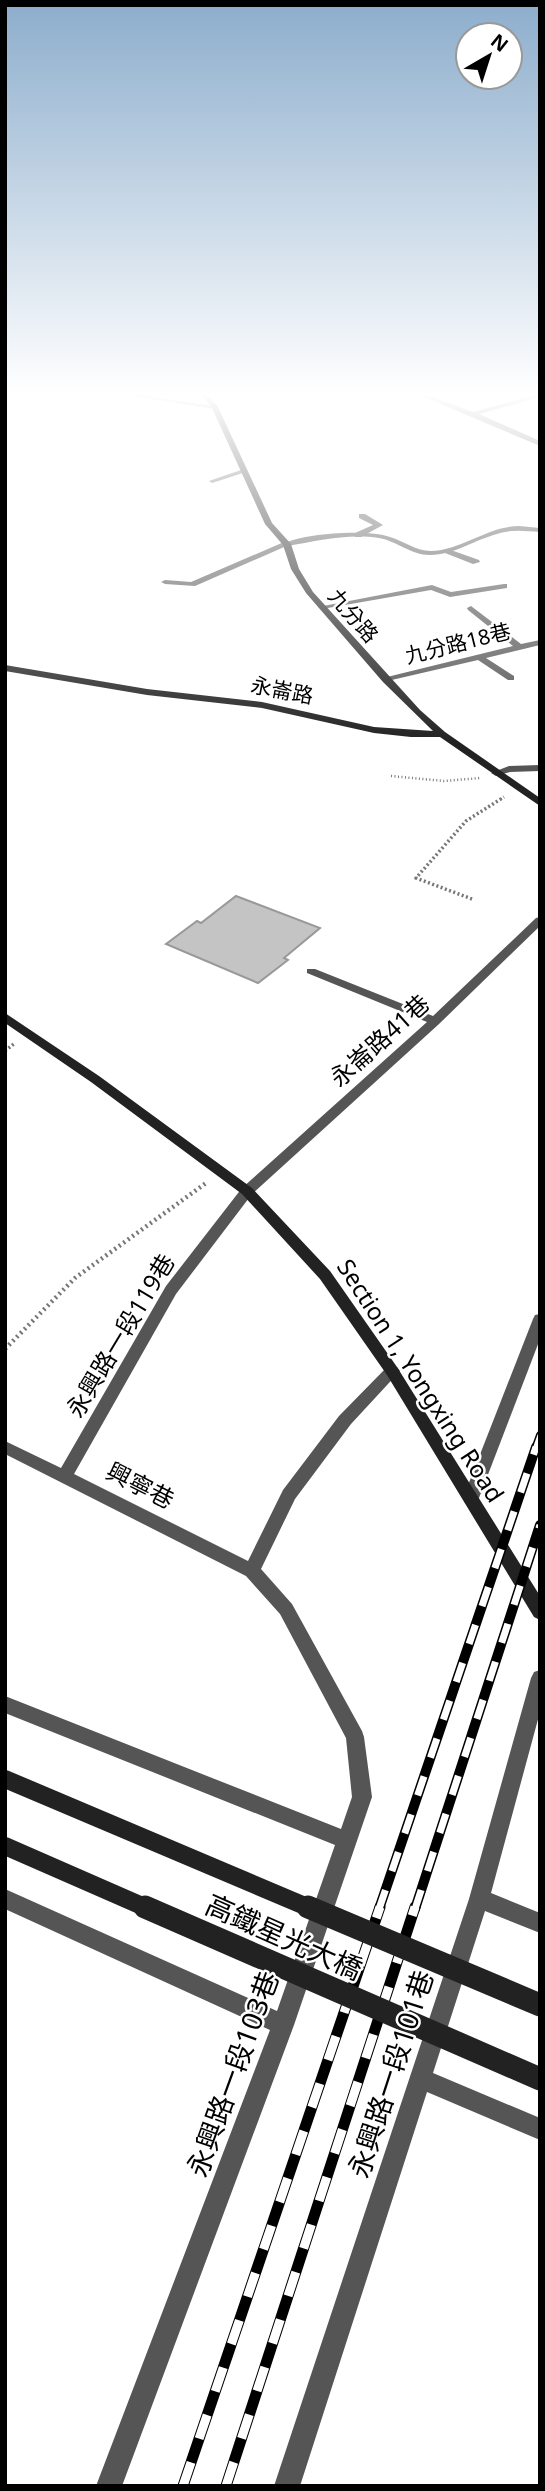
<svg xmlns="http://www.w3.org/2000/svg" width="545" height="2491" font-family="'Noto Sans','Noto Sans TC',sans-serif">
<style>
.building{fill:#c4c4c4;stroke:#999;stroke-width:2}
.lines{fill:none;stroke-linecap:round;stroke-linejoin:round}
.path-far2{stroke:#777;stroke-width:2.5;stroke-dasharray:1 2.5;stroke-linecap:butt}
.path-far1{stroke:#777;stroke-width:3.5;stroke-dasharray:2 2.5;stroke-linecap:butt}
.path{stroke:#777;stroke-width:4.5;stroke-dasharray:2 3.5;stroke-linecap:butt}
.lane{fill:#555;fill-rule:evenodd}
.street{fill:#555;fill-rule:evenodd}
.secondary{fill:#222;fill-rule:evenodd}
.rail-far2-casing{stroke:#000;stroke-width:8}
.rail-far1-casing{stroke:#000;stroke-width:10}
.rail-casing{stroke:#000;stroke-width:11}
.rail-far2{stroke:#fff;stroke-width:5;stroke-dasharray:16;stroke-linecap:butt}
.rail-far1{stroke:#fff;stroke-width:7;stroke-dasharray:20;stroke-linecap:butt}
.rail{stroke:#fff;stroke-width:9;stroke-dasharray:25;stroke-linecap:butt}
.secondary-bridge-far1{stroke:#222;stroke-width:18}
.secondary-bridge{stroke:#222;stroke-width:23}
.labels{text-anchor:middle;stroke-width:5;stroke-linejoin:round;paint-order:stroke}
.far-street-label{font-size:21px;fill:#000;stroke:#fff}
.street-label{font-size:24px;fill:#000;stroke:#fff}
.near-street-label{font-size:28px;fill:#000;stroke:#fff}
</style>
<rect width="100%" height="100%" fill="#fff"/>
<polygon class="building" points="236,896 320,928 284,958 288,960 258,983 166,944 197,921 201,923"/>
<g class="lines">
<g class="path-far2">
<polyline points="391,776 444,781 480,778"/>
<polyline points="501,799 504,797"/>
</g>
<g class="path-far1">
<polyline points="472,899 416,878 466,821 504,797"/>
<polyline points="5,1051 15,1043"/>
</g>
<polyline class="path" points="5,1349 75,1278 206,1183"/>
<g class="lane">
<polygon points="122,394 135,394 218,407 215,409"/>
<polygon points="417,394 425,394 473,412 540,394 540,397 479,414 540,441 540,446"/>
<polygon points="244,469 246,472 212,483 209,481"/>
<polygon points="359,514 365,514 383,525 361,537 355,537 355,533 373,525 359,518"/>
<polygon points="284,542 291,544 195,586 165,584 161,582 165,580 191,582"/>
<polygon points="448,549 479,560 480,562 473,564 445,553 444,551"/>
<polygon points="504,584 507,584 507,588 450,597 431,590 322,609 318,607 432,585 451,592"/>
<polygon points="471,606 521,644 540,640 540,645 486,658 514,676 514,680 508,680 478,660 383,682 383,678 513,646 468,610 467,608"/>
<polygon points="540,917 540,926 439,1024 252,1194 176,1294 74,1474 248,1561 283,1490 339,1416 387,1367 397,1367 400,1371 351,1424 295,1499 261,1569 292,1604 362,1731 364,1737 372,1797 294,2025 122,2486 96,2486 270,2030 5,1909 5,1889 277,2011 335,1845 5,1713 5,1696 341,1829 352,1797 346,1738 280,1614 246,1576 5,1454 5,1441 61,1468 166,1286 242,1188 427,1022 307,973 307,969 315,969 433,1016 536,918"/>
<polygon points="540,1670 540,1712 491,1893 540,1913 540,1933 485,1911 433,2073 540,2118 540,2140 427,2092 300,2486 274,2486 469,1899 531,1678 534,1672"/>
</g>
<g class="street">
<path d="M519 526 540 528V532C525 531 511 529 497 534 474 540 454 555 430 555 411 555 397 541 379 538 348 533 317 541 287 546L283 544C304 533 367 529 390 537 404 541 416 551 431 551 462 550 488 526 519 526Z"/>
<polygon points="540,765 540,771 510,772 496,776 491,773 509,766"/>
<polygon points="540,1314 540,1339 479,1498 477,1503 471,1505 465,1503 463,1498 533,1319 535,1315"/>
</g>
<g class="secondary">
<polygon points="201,394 207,394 218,407 272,523 291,544 299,569 313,592 420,710 445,732 540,798 540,806 440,737 411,737 374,733 262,708 147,695 5,671 5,665 147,689 262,702 374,727 433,731 383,682 306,593 291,569 283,545 265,524 212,408"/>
<polygon points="5,1013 99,1076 252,1188 330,1271 397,1367 540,1596 540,1620 534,1617 387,1375 320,1279 242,1194 91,1082 5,1023"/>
</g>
<defs>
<polyline id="rail-far2" points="535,1449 540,1435"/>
<g id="rail-far1">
<polyline points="379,1909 536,1447"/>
<polyline points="415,1909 540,1525"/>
</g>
<g id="rail">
<polyline points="183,2486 380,1907"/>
<polyline points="226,2486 415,1907"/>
</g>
</defs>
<use href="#rail-far2" class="rail-far2-casing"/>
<use href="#rail-far1" class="rail-far1-casing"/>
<use href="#rail" class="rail-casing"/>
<use href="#rail-far2" class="rail-far2"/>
<use href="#rail-far1" class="rail-far1"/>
<use href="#rail" class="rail"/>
<g class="secondary-bridge-far1">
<polyline points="5,1779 312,1909"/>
<polyline points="5,1846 149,1909"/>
</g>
<g class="secondary-bridge">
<polyline points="145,1907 540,2079"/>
<polyline points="308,1907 540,2005"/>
</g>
</g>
<linearGradient id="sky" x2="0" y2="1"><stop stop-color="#8cadcc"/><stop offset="0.53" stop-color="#fff"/><stop offset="1" stop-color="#fff" stop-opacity="0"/></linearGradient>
<rect width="545" height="742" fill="url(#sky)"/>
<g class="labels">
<g class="far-street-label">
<text transform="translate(353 616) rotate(49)" y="7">九分路</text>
<text transform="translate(458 644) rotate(-14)" y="7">九分路18巷</text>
<text transform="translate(282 691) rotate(11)" y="7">永崙路</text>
</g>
<g class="street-label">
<text transform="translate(380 1041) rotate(-42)" y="8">永崙路41巷</text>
<text transform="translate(121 1336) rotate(-59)" y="8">永興路一段119巷</text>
<text transform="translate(420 1381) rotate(57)" y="8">Section 1, Yongxing Road</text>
<text transform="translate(140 1486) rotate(27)" y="8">興寧巷</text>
</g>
<g class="near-street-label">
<text transform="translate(284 1937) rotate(24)" y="10">高鐵星光大橋</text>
<text transform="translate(233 2074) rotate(-70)" y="10">永興路一段103巷</text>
<text transform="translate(391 2074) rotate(-72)" y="10">永興路一段101巷</text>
</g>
</g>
<rect width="545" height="2491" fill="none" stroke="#000000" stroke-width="14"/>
<g transform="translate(489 56) rotate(39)"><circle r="33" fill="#ffffff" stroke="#999999" stroke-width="2"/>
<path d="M0-5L12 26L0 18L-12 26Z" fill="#000000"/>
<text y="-10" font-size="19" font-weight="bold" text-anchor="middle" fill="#000000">N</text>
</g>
</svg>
